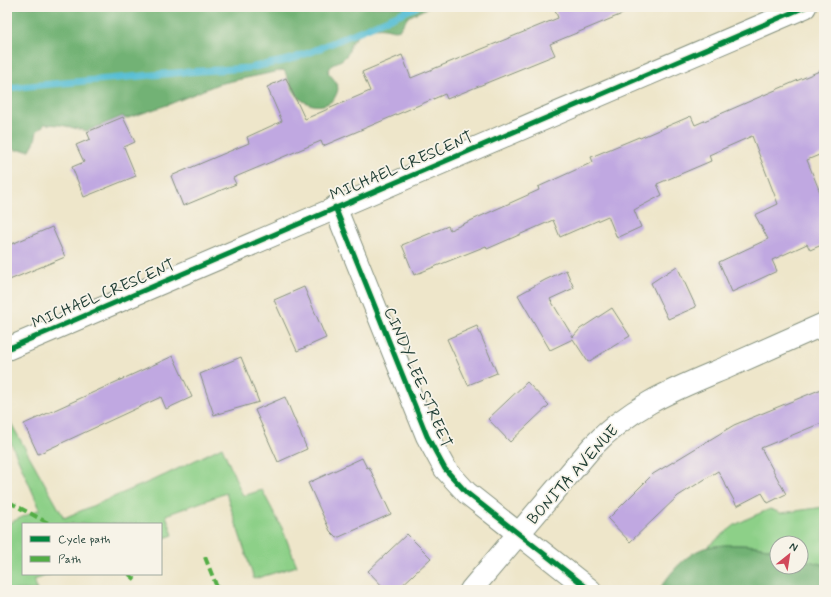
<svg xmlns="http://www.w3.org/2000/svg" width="831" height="597" font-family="Mynerve,sans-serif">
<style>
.green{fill:#8dd088;stroke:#56865e}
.forest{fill:#72b274;stroke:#487854}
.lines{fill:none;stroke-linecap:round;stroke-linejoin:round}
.stream{stroke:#57bed4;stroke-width:7}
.building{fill:#c0a8e1}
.minor-casing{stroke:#86927f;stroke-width:24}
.minor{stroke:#fff;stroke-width:22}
.quiet{stroke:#52ad45;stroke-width:4;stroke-dasharray:8 4;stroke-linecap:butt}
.cycleway-casing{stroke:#f7f3e8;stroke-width:8}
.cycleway{stroke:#00873e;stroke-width:5}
.labels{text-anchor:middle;stroke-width:3.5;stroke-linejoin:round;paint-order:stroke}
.street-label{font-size:16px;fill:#1f3d34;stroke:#f7f3e8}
</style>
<rect width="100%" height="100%" fill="#f7f3e8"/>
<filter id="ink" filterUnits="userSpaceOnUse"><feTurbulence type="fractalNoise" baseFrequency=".025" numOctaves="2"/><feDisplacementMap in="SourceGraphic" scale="8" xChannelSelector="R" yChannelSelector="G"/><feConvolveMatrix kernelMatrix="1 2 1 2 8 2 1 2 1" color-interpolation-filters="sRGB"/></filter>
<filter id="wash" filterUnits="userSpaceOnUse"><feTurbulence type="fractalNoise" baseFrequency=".012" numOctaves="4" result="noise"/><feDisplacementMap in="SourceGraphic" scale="16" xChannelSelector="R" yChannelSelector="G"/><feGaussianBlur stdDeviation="0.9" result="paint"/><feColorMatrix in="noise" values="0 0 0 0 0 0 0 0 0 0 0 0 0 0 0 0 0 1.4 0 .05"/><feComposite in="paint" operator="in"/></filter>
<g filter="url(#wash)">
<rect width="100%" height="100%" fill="#eee6ca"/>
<g class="green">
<polygon points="7,416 64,518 165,475 222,447 243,496 262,490 282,528 297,566 254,579 226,493 166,515 173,535 161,539 161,524 23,524 23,574 51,574 34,580 37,590 7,590 7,524 40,509 7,434"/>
<path d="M824 507V565L801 559V543H777V551C755 543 730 544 707 547L735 525 751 517 770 509 781 513Z"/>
</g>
<g class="forest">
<path d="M7 7H429L408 17 400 29C394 31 391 29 385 28 372 26 360 31 352 42 349 46 350 52 346 56 340 63 332 61 328 72 331 76 336 81 337 85 339 89 337 93 335 97 327 110 305 107 297 95 291 88 288 78 284 70L218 84 170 104 125 119 123 116 87 131 61 125 45 124 37 131 35 141 30 150H16L7 147Z"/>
<path d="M724 545C742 545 760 545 777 551V567H801V559L824 565V590H659C670 573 687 552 708 547 713 546 719 546 724 545Z"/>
</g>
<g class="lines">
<polyline class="stream" points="7,88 186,72 249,68 288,60 311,52 416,7"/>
</g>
<g id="blocks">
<g class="building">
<polygon points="554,7 639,7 550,44 555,55 447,99 445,94 323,146 321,141 233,178 236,184 183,206 171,176 249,143 247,137 282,121 267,87 286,78 305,119 370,91 362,72 402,55 411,78 558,18"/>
<polygon points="824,69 824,153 807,160 824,202 824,244 810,250 807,244 772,260 777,271 732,292 719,262 768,239 755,215 778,204 752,136 709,155 711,161 657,184 662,195 634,210 641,227 617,238 608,216 560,237 553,220 487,249 486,246 414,275 402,245 448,226 450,230 539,190 538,187 593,162 591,157 639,137 640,138 691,116 695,125"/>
<polygon points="123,117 135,142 124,147 136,176 84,197 72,167 84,162 76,145 90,139 87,132"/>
<polygon points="52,227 65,257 7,281 7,246"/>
<polygon points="677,266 696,307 668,319 651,283"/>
<polygon points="566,270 574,288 550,299 573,337 580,329 612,308 630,336 588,362 573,339 550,350 518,295 545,280"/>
<polygon points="304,287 326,338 297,351 274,300"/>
<polygon points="477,326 497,373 468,385 447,339"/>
<polygon points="173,356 192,397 166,409 161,397 38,454 24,424"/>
<polygon points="241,357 259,402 214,415 200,374"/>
<polygon points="527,382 549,405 510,442 488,419"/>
<polygon points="824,388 824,422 761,448 786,494 768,503 762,493 737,506 718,471 678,496 630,542 608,519 653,474 678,459 734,425"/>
<polygon points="285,397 307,449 278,462 255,410"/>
<polygon points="362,458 367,468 369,467 391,514 337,538 330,531 308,483"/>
<polygon points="407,534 431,558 397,590 386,590 368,571"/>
</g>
</g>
</g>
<g filter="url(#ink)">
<use href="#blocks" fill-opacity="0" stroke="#86927f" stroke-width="1"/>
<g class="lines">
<defs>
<g id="minor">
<polyline points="335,207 427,436 445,469 467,493 590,590"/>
<polyline points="7,349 805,7"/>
<path d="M471 590 592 447C631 406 673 390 723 369 757 354 790 339 824 324"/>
</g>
</defs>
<use href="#minor" class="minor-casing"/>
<use href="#minor" class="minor"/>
<g class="quiet">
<polyline points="9,502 50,524"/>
<polyline points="205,557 218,590"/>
<polyline points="129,574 136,580"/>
</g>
<defs>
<g id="cycleway">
<polyline points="335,207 427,436 445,469 467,493 590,590"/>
<polyline points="7,349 805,7"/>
</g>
</defs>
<use href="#cycleway" class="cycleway-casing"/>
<use href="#cycleway" class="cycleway"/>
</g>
</g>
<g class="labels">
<g class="street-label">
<text transform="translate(401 165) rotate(-23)" y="6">MICHAEL CRESCENT</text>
<text transform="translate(103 293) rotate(-23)" y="6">MICHAEL CRESCENT</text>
<text transform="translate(419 377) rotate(67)" y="6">CINDY LEE STREET</text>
<text transform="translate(572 474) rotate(-48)" y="6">BONITA AVENUE</text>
</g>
</g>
<rect width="831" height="597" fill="none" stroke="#f7f3e8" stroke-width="24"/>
<rect x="22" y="523" width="140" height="52" fill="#f7f3e8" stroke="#a1aaa0"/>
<rect x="30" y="536" width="20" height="6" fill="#00873e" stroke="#a1aaa0"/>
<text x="58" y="543" font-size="12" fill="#1f3d34">Cycle path</text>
<rect x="30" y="556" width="20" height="6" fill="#52ad45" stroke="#a1aaa0"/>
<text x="58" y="563" font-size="12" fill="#1f3d34">Path</text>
<g transform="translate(789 555) rotate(30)"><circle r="19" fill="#f7f3e8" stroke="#a1aaa0"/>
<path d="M0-3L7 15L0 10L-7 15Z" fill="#d1495b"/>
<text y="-6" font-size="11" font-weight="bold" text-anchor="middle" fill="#1f3d34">N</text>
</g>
</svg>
